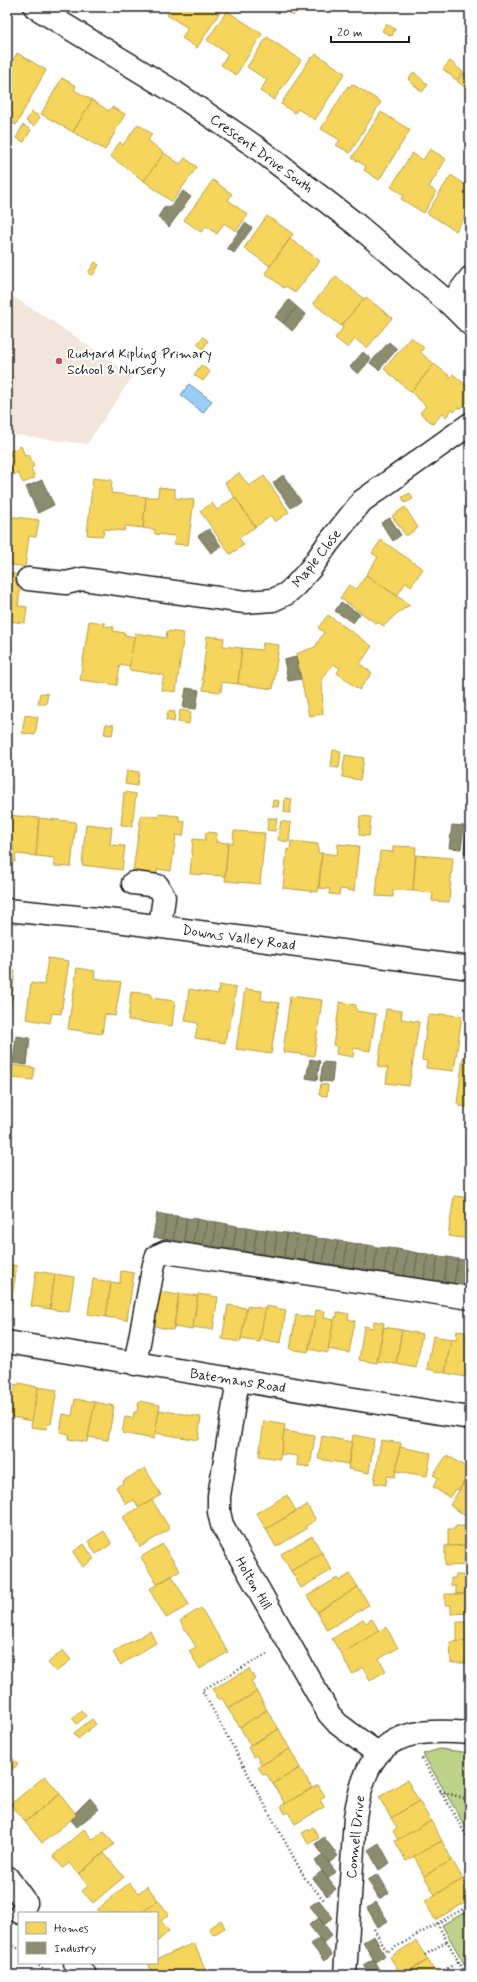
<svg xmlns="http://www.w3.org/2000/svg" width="477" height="1982" font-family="Mynerve,sans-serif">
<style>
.built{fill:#f2e5da}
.green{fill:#bcd389;stroke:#6c7852}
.water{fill:#98cef7;stroke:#66879f}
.homes{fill:#f6d55c;stroke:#b59e49}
.industry{fill:#8c8c6e;stroke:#6a6a55}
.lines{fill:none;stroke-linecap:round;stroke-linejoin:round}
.minor-casing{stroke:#1c1c1c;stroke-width:25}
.path{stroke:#1c1c1c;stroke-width:2.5;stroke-dasharray:1 3;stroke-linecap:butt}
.minor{stroke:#fff;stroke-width:22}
.poi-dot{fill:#d1495b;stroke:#fff;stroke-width:1.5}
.labels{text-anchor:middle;stroke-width:4;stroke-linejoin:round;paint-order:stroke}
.street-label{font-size:14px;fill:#1c1c1c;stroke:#fff}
.poi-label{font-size:14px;fill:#1c1c1c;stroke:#fff;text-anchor:start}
</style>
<rect width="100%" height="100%" fill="#fff"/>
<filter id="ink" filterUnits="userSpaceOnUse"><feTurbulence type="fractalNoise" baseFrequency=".025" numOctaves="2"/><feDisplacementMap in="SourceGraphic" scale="8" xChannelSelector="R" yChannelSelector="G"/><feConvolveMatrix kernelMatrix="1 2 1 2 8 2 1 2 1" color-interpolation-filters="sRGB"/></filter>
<g filter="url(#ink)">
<polygon class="built" points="7,293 55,323 133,376 87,444 7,434"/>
<g class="green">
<polygon points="440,1749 470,1753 470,1835 423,1754"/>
<polygon points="470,1910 470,1974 442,1925"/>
</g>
<polygon class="water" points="189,384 212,401 203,413 181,395"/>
<g class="homes">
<polygon points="172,7 223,7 197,48 182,38 188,28 167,15"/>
<polygon points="286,7 299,7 293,16 284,10"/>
<polygon points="227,11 262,34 236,75 221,65 228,54 207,40"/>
<polygon points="386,24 395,29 392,36 382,31"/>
<polygon points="267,37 301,60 274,100 260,91 267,80 247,67"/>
<polygon points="17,53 46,70 16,125 7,120 7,71"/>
<polygon points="316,54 345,73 315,120 298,109 295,113 281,104 311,57 313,58"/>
<polygon points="450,61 463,72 456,80 443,69"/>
<polygon points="414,72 428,85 422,92 408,79"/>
<polygon points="464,73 470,78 470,92 457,81"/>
<polygon points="62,78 76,86 74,90 92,100 73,132 41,114"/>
<polygon points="352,84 381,102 350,153 336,145 340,140 321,129 348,86 350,87"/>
<polygon points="92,100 109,111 112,107 125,114 105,150 73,132"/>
<polygon points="32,112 40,117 34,126 26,121"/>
<polygon points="381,112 410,130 379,180 364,170 366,166 352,158"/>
<polygon points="138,124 152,134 148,140 164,153 144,181 110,156 120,142 123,145"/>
<polygon points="23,125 31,130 24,142 16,138"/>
<polygon points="430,149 446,159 429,187 436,192 424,213 401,199 404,195 391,187 412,153 423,160"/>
<polygon points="164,153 180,164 185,158 197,167 172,202 144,181"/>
<polygon points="451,175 470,188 470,208 456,231 427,213"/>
<polygon points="213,180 232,194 228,200 248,215 236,231 224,223 217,234 206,226 201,232 184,220"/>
<polygon points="267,216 293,234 270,266 244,248"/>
<polygon points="290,239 320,261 295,293 286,286 284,288 265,273"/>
<polygon points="95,262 99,265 93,275 88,273"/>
<polygon points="336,276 364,299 341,326 313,303"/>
<polygon points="366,297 392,318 367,348 355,339 348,348 335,338 343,328 341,326"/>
<polygon points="203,337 208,341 203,349 197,344"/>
<polygon points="411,337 424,348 420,352 434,364 411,392 384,369"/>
<polygon points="434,364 451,377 453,374 470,389 470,398 461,409 459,407 454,412 452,410 446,417 443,413 433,424 420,413 426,406 411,392"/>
<polygon points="201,365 210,372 203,381 194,375"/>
<polygon points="21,446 25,456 29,454 34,466 31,468 35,478 23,483 18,473 13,475 8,463 13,461 9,452"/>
<polygon points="239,473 249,486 264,476 289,512 275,522 271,516 255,527 225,483"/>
<polygon points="93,478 112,480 111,493 146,497 143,528 125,526 124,531 104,529 103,536 87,535"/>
<polygon points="159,487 175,489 175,498 194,500 188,545 174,544 175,536 155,534 155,530 143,528 146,497 158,497"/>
<polygon points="410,493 413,499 405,503 402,497"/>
<polygon points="235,497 255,527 239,538 244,545 230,554 200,511 212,503 217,510"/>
<polygon points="405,507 418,528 406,536 392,516"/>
<polygon points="7,516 39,520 36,537 29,536 25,567 7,564"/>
<polygon points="381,540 423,569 411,586 406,582 397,596 366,575 378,557 372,553"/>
<polygon points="7,573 22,575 18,606 27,607 25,623 8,621 7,631"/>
<polygon points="366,575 410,605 396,614 384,626 377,622 377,624 340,598 349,585 357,589"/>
<polygon points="328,615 372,646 360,664 372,673 359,690 337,673 340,668 333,664 322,679 323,714 309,716 296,654 315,647 324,632 318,628"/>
<polygon points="89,621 105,623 104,626 114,627 113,631 125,633 125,635 135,637 130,666 120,664 117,685 80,680"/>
<polygon points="167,631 184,633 176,692 161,690 164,675 129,670 135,633 166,638"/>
<polygon points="207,636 224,638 223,646 242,648 238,684 222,682 221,692 203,690 204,680 202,680"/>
<polygon points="263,643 279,645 273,689 238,684 242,648 262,650"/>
<polygon points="40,693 48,694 46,704 38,704"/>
<polygon points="180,710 191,712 189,724 178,722"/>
<polygon points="168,711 175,712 174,722 166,720"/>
<polygon points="25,715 38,717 35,735 22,733"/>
<polygon points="106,724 114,725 112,735 104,734"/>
<polygon points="333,750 341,751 339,768 331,767"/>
<polygon points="345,755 364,758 360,780 342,777"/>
<polygon points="127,770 139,772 137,786 125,784"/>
<polygon points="7,787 10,787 7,806"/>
<polygon points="124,792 136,794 132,826 121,825"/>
<polygon points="285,798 292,799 290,813 284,812"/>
<polygon points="273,800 279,801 278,807 272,806"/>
<polygon points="159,814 179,816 179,821 185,822 183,836 176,835 171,871 157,869 157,874 133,871 141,815 158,817"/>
<polygon points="7,815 39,818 36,856 16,854 15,862 7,861"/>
<polygon points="360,816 371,817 369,836 359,835"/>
<polygon points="39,818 76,822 71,867 54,866 55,858 36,856"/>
<polygon points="268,818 277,818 275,831 267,830"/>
<polygon points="281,821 291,823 289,842 278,840"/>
<polygon points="86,824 112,827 110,845 125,846 122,870 82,865"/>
<polygon points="234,831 265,833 260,884 225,881 228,843 233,843"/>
<polygon points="206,832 217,833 216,842 228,843 225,876 190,874 193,839 205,840"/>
<polygon points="291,841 318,844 318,853 322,853 318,892 283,888 287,849 290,850"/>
<polygon points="338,844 359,846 354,891 340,889 339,895 329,894 330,889 319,888 322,853 337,855"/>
<polygon points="393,846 416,847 413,891 393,890 393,897 376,896 380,851 393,852"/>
<polygon points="416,855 453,858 449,902 432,901 433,893 413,891"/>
<polygon points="48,958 69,961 61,1014 52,1013 50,1023 26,1019 31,983 44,985"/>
<polygon points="77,968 95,971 94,978 121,982 115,1016 105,1014 102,1034 68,1029"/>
<polygon points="7,970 15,971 9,1020 7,1019"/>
<polygon points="219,985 236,988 229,1030 227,1030 225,1043 195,1038 198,1023 185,1021 189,989 218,994"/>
<polygon points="245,989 262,991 261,1000 279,1003 271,1054 236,1049"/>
<polygon points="131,992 151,994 151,998 175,1001 172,1026 128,1020"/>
<polygon points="290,996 322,1000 314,1056 283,1052"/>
<polygon points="340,1002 356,1005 356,1011 376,1014 370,1051 354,1048 353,1057 336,1054 337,1046 333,1045"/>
<polygon points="386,1009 402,1011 401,1019 419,1022 409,1086 386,1083 388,1068 378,1067"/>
<polygon points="440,1014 462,1016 454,1071 426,1068 427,1061 422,1060 428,1015 440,1016"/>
<polygon points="470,1038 470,1107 459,1106 459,1103 457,1103 463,1057 467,1058"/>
<polygon points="13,1065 35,1068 33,1080 11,1078"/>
<polygon points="321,1084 328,1085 327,1096 319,1095"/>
<polygon points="454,1196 470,1198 470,1239 448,1236"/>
<polygon points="7,1264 17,1266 11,1303 7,1302"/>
<polygon points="36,1271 55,1274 50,1309 31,1306"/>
<polygon points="121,1271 134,1273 127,1320 106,1317 111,1282 120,1283"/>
<polygon points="55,1274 74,1277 69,1312 50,1309"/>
<polygon points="93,1279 111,1282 106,1317 88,1314"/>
<polygon points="160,1292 179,1295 173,1330 154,1326"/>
<polygon points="179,1293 198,1296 192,1330 174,1327"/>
<polygon points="198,1294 218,1297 213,1330 193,1327"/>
<polygon points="228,1305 247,1308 241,1342 222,1339"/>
<polygon points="247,1306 266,1309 260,1342 241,1339"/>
<polygon points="266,1306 286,1310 281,1343 260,1339"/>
<polygon points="316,1310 325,1311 324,1318 334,1320 328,1353 309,1349"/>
<polygon points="337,1312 349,1314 348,1319 355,1321 349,1353 328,1349 334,1320 335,1317 337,1317"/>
<polygon points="296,1315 315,1318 308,1352 290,1349"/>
<polygon points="374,1321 384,1323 377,1363 359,1360 364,1326 373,1328"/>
<polygon points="384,1327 402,1330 396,1364 377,1361"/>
<polygon points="402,1330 422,1334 416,1368 396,1364"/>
<polygon points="457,1331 470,1333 470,1355 466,1377 445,1373 451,1339 456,1340"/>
<polygon points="433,1336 451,1339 445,1373 427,1369"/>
<polygon points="9,1383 18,1385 19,1383 38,1387 31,1421 7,1416 7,1396"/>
<polygon points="38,1387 57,1390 51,1424 47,1424 46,1429 31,1427"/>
<polygon points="75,1399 95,1402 87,1442 68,1439 69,1434 60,1432 63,1414 72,1416"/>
<polygon points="139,1401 160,1405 154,1439 122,1433 125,1417 133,1418 134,1412 137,1412"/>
<polygon points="95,1402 114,1406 108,1440 88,1437"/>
<polygon points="159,1410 201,1417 198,1440 155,1433"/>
<polygon points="264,1421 285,1425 280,1459 259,1456"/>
<polygon points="284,1431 315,1436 310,1467 297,1465 298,1456 281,1454"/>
<polygon points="353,1435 374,1439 369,1473 348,1469"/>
<polygon points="322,1436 352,1442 348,1464 318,1459"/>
<polygon points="381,1440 401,1443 395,1477 387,1476 386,1485 374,1483"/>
<polygon points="400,1447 431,1453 427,1476 396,1471"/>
<polygon points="447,1455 470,1470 459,1490 456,1489 450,1498 433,1487 438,1478 433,1475"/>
<polygon points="145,1468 161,1495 139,1508 134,1500 126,1504 116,1487 124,1483 123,1481"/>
<polygon points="470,1473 470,1515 468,1518 450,1505"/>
<polygon points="287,1495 296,1511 266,1529 256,1513"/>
<polygon points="152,1500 170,1529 140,1547 123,1517"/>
<polygon points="307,1505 316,1520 306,1526 308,1528 276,1547 266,1529"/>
<polygon points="455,1526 470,1526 470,1545 448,1546 448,1529 455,1529"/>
<polygon points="104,1531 112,1544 96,1554 88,1541"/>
<polygon points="312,1536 322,1553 291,1571 281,1554"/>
<polygon points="84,1544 94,1559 83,1567 73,1552"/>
<polygon points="162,1544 180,1571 157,1584 141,1557"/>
<polygon points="470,1545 470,1565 445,1566 445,1546"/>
<polygon points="322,1553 332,1570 301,1588 291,1571"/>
<polygon points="350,1574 358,1587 317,1612 307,1596 337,1578 339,1581"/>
<polygon points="456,1575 470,1575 470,1594 456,1594 456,1586 451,1586 451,1578 455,1578"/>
<polygon points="172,1576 189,1605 166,1618 149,1589"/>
<polygon points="358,1587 369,1605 327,1630 317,1612"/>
<polygon points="445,1594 470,1594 470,1613 451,1614 451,1605 445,1605"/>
<polygon points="201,1608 228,1652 200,1669 189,1651 196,1647 180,1621"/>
<polygon points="363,1619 366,1623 372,1619 379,1631 341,1654 332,1639"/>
<polygon points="457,1622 470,1622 470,1641 457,1642"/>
<polygon points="386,1627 398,1648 379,1659 386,1671 370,1680 363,1667 352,1674 341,1654"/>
<polygon points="150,1631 156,1643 120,1665 113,1652"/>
<polygon points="470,1641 470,1663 451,1663 450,1642"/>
<polygon points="63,1650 71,1660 56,1672 48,1663"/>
<polygon points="249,1669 255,1679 251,1681 257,1692 228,1709 222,1698 219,1700 213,1689"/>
<polygon points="257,1692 267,1710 240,1727 228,1709"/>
<polygon points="81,1710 86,1716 77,1724 72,1718"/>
<polygon points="267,1710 279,1729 250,1745 240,1727"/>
<polygon points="92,1719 96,1724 78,1739 74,1733"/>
<polygon points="279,1729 290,1749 262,1765 256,1755 253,1757 248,1747"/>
<polygon points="290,1749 300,1768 273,1784 266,1774 263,1775 258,1767"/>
<polygon points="7,1751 18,1765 7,1773"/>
<polygon points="300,1768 312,1788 285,1804 273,1784"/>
<polygon points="45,1776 60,1794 25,1822 11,1804"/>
<polygon points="407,1780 419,1801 391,1818 379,1797"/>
<polygon points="318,1785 325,1796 320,1799 324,1807 295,1824 288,1812 285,1814 281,1806"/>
<polygon points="60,1794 77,1815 42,1843 25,1822"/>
<polygon points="419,1801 431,1821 398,1840 393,1831 397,1828 391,1818"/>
<polygon points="431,1821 442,1841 406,1861 395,1841"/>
<polygon points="313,1827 319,1838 308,1844 302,1833"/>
<polygon points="84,1829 93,1840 104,1831 114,1844 79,1874 69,1863 63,1868 53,1856"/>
<polygon points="442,1841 452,1860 424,1876 414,1856"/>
<polygon points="104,1853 124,1877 93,1903 82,1891 88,1886 79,1874"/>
<polygon points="452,1860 463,1879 435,1895 424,1876"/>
<polygon points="463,1879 470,1892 470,1900 435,1920 425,1901"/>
<polygon points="129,1883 138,1893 147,1886 158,1900 142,1913 99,1913 97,1910"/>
<polygon points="158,1900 169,1914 161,1921 169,1931 157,1942 157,1913 142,1913"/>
<polygon points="221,1920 225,1928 213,1935 209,1928"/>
<polygon points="416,1941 428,1960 401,1975 390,1957"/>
<polygon points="194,1943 206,1971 198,1975 153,1975 148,1963 157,1963 157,1959"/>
<polygon points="428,1960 437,1975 403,1975"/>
</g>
<g class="industry">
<polygon points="183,191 191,197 169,227 158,217 165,206 170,208"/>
<polygon points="245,223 252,228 234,253 227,248"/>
<polygon points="289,300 297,307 283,323 275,317"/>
<polygon points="297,307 306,315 292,331 283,323"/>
<polygon points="389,342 397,349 379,370 370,363"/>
<polygon points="363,352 371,359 358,374 350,367"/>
<polygon points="283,475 301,501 291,508 273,483"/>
<polygon points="42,480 54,505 38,513 26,487"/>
<polygon points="390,518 401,535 393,541 381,523"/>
<polygon points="209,529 221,546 211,553 198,536"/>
<polygon points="341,602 360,614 353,623 335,611"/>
<polygon points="296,657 301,679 288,681 284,660"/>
<polygon points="186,688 199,690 196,709 183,708"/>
<polygon points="452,825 464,826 461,849 449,848"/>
<polygon points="466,831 470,831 470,853 464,853"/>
<polygon points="7,1031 11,1032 8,1054 7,1054"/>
<polygon points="16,1036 30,1038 27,1065 13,1063"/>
<polygon points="310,1059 320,1061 317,1080 306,1078"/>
<polygon points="323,1062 334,1063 332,1082 320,1081"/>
<polygon points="157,1213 167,1215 163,1239 153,1237"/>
<polygon points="167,1215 177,1216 173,1240 163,1239"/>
<polygon points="177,1216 187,1218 184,1242 173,1240"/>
<polygon points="187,1218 197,1219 193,1243 184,1242"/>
<polygon points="197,1219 207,1221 203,1245 193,1243"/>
<polygon points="207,1221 217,1222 213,1246 203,1245"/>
<polygon points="217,1222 227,1224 223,1248 213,1246"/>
<polygon points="227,1224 237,1226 233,1249 223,1248"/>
<polygon points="237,1226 247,1227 244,1251 233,1249"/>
<polygon points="247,1227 257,1229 253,1253 244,1251"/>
<polygon points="257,1229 267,1230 263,1254 253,1253"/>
<polygon points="267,1230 277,1232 274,1256 263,1254"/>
<polygon points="277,1232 287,1233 284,1257 274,1256"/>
<polygon points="287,1233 297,1235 293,1259 284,1257"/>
<polygon points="297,1235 308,1236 304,1260 293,1259"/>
<polygon points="308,1236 317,1238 314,1262 304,1260"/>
<polygon points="317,1238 327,1239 323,1263 314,1262"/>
<polygon points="327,1239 338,1241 334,1265 323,1263"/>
<polygon points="338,1241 347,1242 344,1266 334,1265"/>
<polygon points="347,1242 357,1244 353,1268 344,1266"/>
<polygon points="357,1244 368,1245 364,1269 353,1268"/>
<polygon points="368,1245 377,1247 374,1271 364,1269"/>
<polygon points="377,1247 388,1248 384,1273 374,1271"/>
<polygon points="388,1248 397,1249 394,1274 384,1273"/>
<polygon points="397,1249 408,1251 404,1276 394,1274"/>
<polygon points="408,1251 418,1253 414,1277 404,1276"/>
<polygon points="418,1253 428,1254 424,1279 414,1277"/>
<polygon points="428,1254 438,1256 434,1280 424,1279"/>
<polygon points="438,1256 448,1257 444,1282 434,1280"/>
<polygon points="448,1257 458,1259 454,1283 444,1282"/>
<polygon points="458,1259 468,1260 464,1285 454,1283"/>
<polygon points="468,1260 470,1260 470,1286 464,1285"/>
<polygon points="90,1798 99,1809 77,1827 71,1820 77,1815 75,1813"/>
<polygon points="324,1837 338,1856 329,1863 315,1844"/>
<polygon points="379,1843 390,1863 379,1870 368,1850"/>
<polygon points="323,1855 336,1872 328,1879 315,1861"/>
<polygon points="322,1871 336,1889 327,1896 313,1878"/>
<polygon points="378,1874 389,1893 379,1899 368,1880"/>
<polygon points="319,1900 333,1918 324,1925 310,1906"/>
<polygon points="376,1902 388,1921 378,1927 367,1908"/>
<polygon points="319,1918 332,1935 323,1943 309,1925"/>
<polygon points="374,1936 385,1956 375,1962 363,1942"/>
<polygon points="319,1938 332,1955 324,1961 311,1944"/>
<polygon points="373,1959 382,1975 369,1975 363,1965"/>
</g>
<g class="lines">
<defs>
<g id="minor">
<polyline points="35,7 176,93 256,147 357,225 450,304 470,324"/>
<polyline points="450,304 470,278"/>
<polyline points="28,579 66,583 83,579 245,602 273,600 286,594 295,586 311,568 327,545 362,501 470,424"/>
<polyline points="133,883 158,886 164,897 160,926"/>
<polyline points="7,910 117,921 470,968"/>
<polyline points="7,1342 470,1418"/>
<polyline points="135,1364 154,1264 157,1256 166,1252 470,1298"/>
<polyline points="238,1380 219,1496 219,1512 222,1525 329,1714 338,1724 377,1753"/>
<polyline points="7,1877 26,1903 21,1913"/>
<polyline points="75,1963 85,1975"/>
<path d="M345 1975 355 1817C367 1740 396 1727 470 1733"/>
</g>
</defs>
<use href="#minor" class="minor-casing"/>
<g class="path">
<polyline points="267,1654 202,1690 306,1880 325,1901"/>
<polyline points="422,1758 470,1842"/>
<polyline points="440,1791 470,1800"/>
<polyline points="437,1923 466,1975"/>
<polyline points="374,1929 387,1952 470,1905"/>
<polyline points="7,1941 19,1949"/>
<polyline points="425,1955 447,1941"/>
<polyline points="36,1963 49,1975"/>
<polyline points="437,1975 459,1961"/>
</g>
<use href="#minor" class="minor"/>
</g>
</g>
<circle class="poi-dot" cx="59" cy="361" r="4"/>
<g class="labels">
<g class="street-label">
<text transform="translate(262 153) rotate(36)" y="5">Crescent Drive South</text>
<text transform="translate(316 558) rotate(-52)" y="5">Maple Close</text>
<text transform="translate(239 937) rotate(8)" y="5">Downs Valley Road</text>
<text transform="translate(238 1380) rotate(9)" y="5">Batemans Road</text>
<text transform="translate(254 1583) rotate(60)" y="5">Holton Hill</text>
<text transform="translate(355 1837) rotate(-84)" y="5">Connell Drive</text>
</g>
<g class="poi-label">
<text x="67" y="358">Rudyard Kipling Primary<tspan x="67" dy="16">School &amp; Nursery</tspan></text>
</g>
</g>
<rect width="477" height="1982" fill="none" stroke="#fff" stroke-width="24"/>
<rect x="12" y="12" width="453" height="1958" fill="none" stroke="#1c1c1c" stroke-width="1.5" filter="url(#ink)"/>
<rect x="18" y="1912" width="140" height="52" fill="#ffffff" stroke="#a4a4a4"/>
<rect x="26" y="1922" width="20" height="12" fill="#f6d55c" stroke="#a4a4a4"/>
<text x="54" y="1932" font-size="12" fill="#1c1c1c">Homes</text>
<rect x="26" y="1942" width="20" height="12" fill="#8c8c6e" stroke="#a4a4a4"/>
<text x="54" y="1952" font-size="12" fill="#1c1c1c">Industry</text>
<path d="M331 36v6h78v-6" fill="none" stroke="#1c1c1c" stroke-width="2"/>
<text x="337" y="36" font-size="12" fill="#1c1c1c" stroke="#ffffff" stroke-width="3" paint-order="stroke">20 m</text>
</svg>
